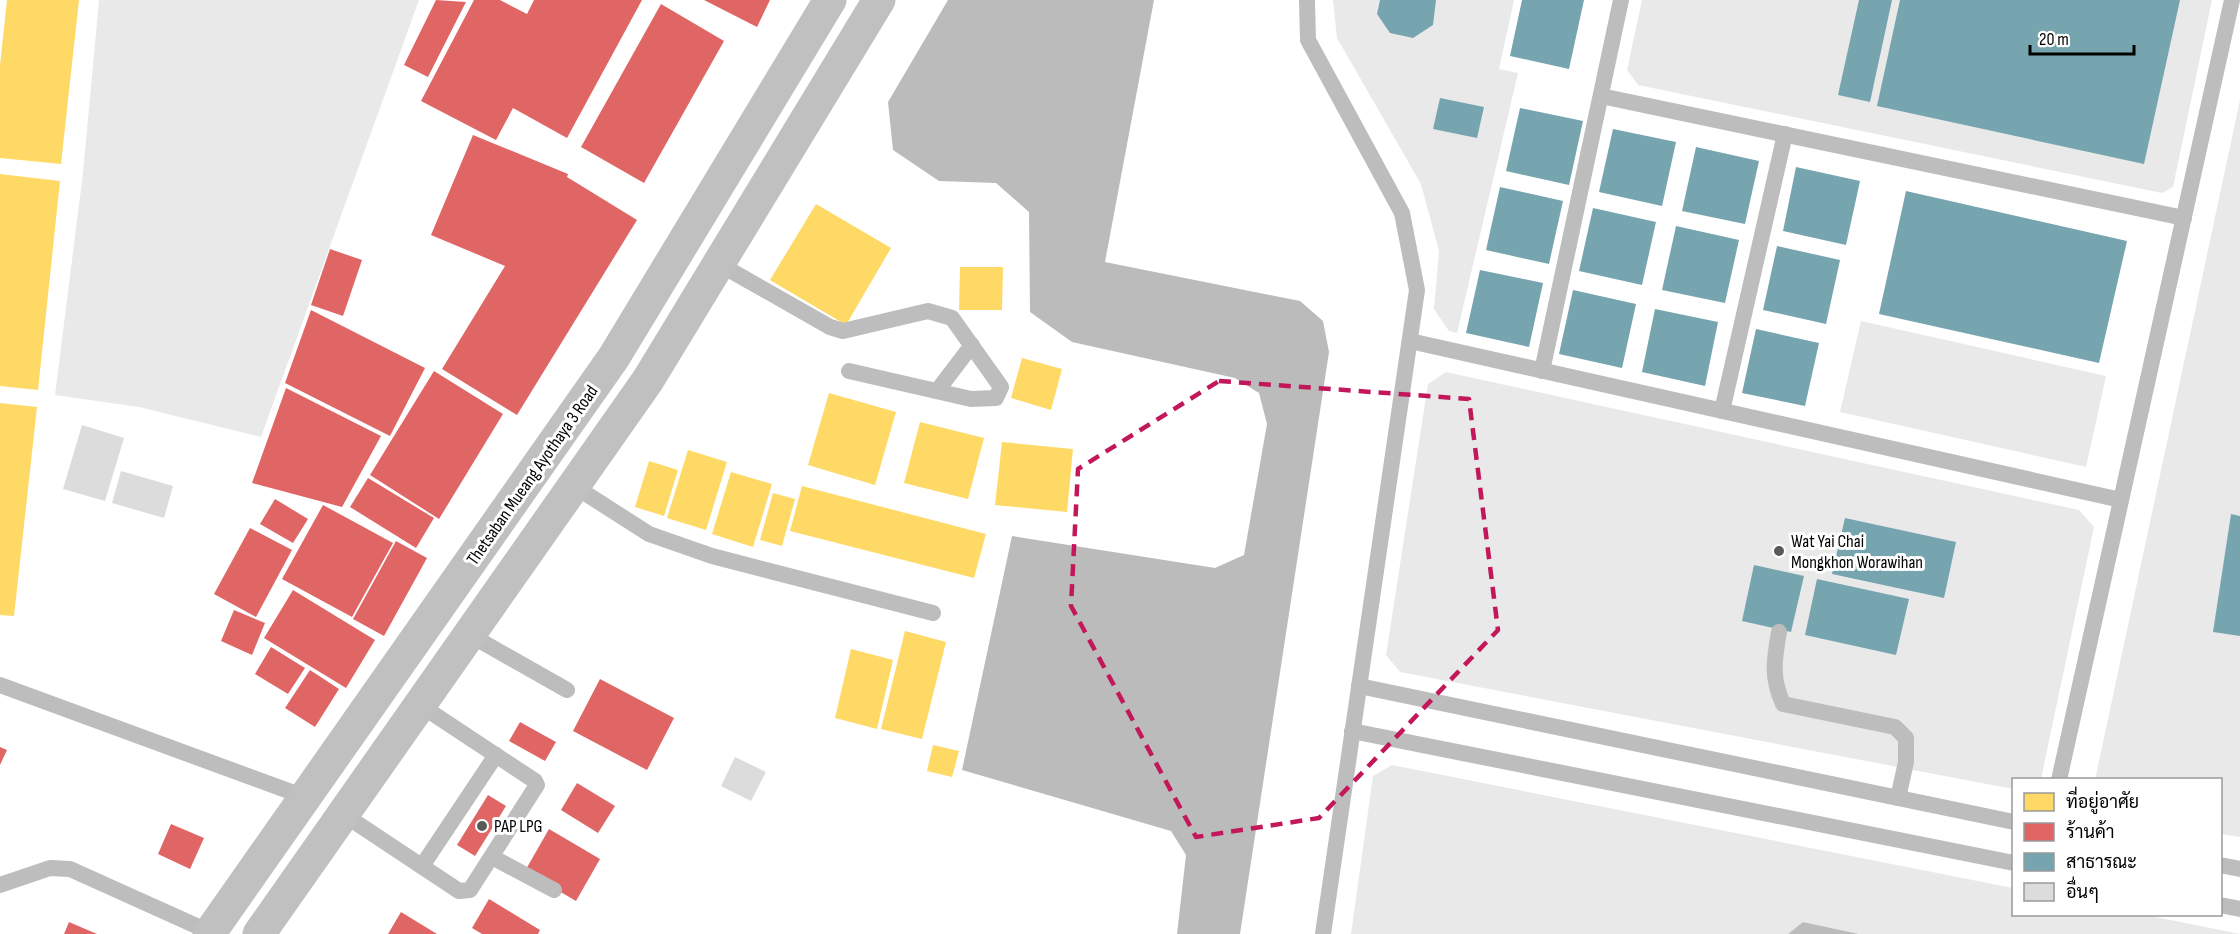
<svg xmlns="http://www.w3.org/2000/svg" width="2240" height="934" font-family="'Sofia Sans Condensed',Sarabun,sans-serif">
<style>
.green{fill:#e9e9e9}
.water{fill:#bbb}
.homes{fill:#ffd966}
.shops{fill:#e06666}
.public{fill:#76a5af}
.building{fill:#dcdcdc}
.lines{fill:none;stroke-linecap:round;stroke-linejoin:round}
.lane{stroke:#bdbdbd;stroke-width:16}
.secondary{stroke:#c0c0c0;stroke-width:33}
.marked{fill:none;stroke:#c2185b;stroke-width:4.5;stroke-dasharray:12 8;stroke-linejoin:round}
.poi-dot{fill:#595959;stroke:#fff;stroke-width:2}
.labels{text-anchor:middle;stroke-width:6;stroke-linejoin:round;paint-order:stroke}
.street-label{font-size:18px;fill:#000;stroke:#fff}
.poi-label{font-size:18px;fill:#000;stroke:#fff;text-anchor:start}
</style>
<rect width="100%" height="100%" fill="#fff"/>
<g class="green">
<polygon points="99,0 419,0 261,437 139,407 55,395 83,173"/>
<polygon points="1333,0 1514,0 1499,69 1518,73 1457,333 1449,331 1434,309 1439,251 1421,184 1337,38"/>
<polygon points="1642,0 2212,0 2173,187 2162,193 1638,85 1627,70"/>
<polygon points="2240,100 2240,837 2221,834 2220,780 2095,780"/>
<polygon points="1861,321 2106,376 2086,467 1840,412"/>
<polygon points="1446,372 2079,510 2094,527 2041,779 2014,780 2013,789 1400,672 1386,655 1428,384"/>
<polygon points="1392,765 2013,888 2014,914 2146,915 2240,934 1859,934 1803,922 1788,934 1351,934 1373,776"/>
</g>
<g class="water">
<polygon points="948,0 1154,0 1105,262 1300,301 1323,321 1329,352 1240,934 1177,934 1186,855 1171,831 962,770 1012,536 1215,568 1244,555 1267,424 1259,393 1235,378 1072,342 1030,312 1029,212 996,183 939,181 893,150 888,102"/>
<polygon points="1803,922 1859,934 1788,934"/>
</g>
<g class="homes">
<polygon points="7,0 79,0 61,164 0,158 0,65"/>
<polygon points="0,174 60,181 38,390 0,386"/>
<polygon points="816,204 891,248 846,325 770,280"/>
<polygon points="960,267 1003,267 1002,310 959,310"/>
<polygon points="1022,358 1062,369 1051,410 1011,398"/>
<polygon points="829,393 896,412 875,485 808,465"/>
<polygon points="0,403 37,407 14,616 0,615"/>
<polygon points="920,422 984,438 968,499 904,483"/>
<polygon points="1002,442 1073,449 1067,512 995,505"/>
<polygon points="688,450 727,462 706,530 667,518"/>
<polygon points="649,461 678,470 664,516 635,507"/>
<polygon points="731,472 772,484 753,547 712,534"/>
<polygon points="802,486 986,534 974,578 790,531"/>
<polygon points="773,493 795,499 782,546 760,540"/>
<polygon points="905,631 946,642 922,739 881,729"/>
<polygon points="851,649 893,660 877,729 835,718"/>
<polygon points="933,745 959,751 952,777 927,771"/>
</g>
<g class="shops">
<polygon points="436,0 466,2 428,77 404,65"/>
<polygon points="474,0 500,0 527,14 534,0 642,0 567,138 513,108 496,140 421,101"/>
<polygon points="704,0 770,0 757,27"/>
<polygon points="661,4 724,41 644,183 581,147"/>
<polygon points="473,135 568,174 567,177 637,220 517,415 442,369 505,266 431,235"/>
<polygon points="330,249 362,260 343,316 311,305"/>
<polygon points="311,310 425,368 390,436 285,383"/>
<polygon points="434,371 503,414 439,519 370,475"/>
<polygon points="286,388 381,436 342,507 252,483"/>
<polygon points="368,478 434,518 416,548 350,507"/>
<polygon points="275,499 308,519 293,543 260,524"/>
<polygon points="323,505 393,543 352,617 282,579"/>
<polygon points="250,528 292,550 256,617 214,594"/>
<polygon points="396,541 427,558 384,636 353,619"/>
<polygon points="293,590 375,640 346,688 264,638"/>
<polygon points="234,610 265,623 252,655 221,641"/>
<polygon points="271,647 305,668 288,694 255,674"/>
<polygon points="310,670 339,689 315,727 285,708"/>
<polygon points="600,679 674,718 647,770 573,731"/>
<polygon points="520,722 556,742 545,761 509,741"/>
<polygon points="0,747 7,750 0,765"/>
<polygon points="577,783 615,806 598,833 561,810"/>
<polygon points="488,795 506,806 475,856 457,845"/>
<polygon points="171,824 204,838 190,869 158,854"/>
<polygon points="549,829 600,859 576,901 525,871"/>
<polygon points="489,899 540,930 538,934 482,934 472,928"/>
<polygon points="401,912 437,934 388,934"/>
<polygon points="69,922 97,934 64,934"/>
</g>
<g class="public">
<polygon points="1380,0 1436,0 1433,25 1413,38 1390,33 1377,14"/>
<polygon points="1522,0 1584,0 1569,69 1510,56"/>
<polygon points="1859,0 1892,0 1870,102 1838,95"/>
<polygon points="1900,0 2180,0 2144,164 1877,106"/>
<polygon points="1440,98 1484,107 1477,138 1433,129"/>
<polygon points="1520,108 1583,121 1569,185 1506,171"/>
<polygon points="1613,129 1676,142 1662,206 1599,192"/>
<polygon points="1696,147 1759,161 1745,224 1682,211"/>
<polygon points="1796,167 1860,181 1846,245 1783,231"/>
<polygon points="1500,187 1563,201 1549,264 1486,250"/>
<polygon points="1906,191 2127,241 2099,363 1879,314"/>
<polygon points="1593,208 1656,222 1642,285 1579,271"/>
<polygon points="1676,226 1739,240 1725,303 1662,290"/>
<polygon points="1777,246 1840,260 1826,324 1763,310"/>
<polygon points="1480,270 1543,283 1529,347 1466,333"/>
<polygon points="1573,290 1636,304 1622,368 1559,354"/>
<polygon points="1655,309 1718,322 1705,386 1642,372"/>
<polygon points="1756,329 1819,343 1805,406 1742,393"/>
<polygon points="2231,514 2240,516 2240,636 2213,632"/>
<polygon points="1845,518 1956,542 1944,598 1832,574"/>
<polygon points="1754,565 1804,576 1791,632 1742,621"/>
<polygon points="1817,579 1909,599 1896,655 1805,635"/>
</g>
<g class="building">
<polygon points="82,425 124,438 105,501 63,489"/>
<polygon points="121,471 173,486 164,518 112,503"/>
<polygon points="735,757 766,772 751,801 721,786"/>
</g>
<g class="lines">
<g class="lane">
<polyline points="1307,0 1308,40 1402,213 1417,290 1323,934"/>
<polyline points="1601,96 2184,218"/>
<polyline points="719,264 830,327 843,331 928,311 952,318 1001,387 996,398 971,399 849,371"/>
<polyline points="1410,341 2121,500"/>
<polyline points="1542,371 1621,0"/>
<polyline points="937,391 972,345"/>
<polyline points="1722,411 1785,134"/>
<polyline points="574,486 649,534 712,556 933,613"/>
<path d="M1779 632C1774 661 1771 677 1783 704L1895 727 1906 738V762L1898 798"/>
<polyline points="470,635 567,690"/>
<polyline points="0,685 305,797"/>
<polyline points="1359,686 2014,822"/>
<polyline points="1352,731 2014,863"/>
<polyline points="2059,780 2232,0"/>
<polyline points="343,814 459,891 470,890 537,785 535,781 420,705"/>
<polyline points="492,857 554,890"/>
<polyline points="2220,865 2240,869"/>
<polyline points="422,866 496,755"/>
<polyline points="0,885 50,868 70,869 210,932"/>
<polyline points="2220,905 2240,909"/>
</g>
<g class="secondary">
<polyline points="209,934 614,357 830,0"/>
<polyline points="259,934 648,380 879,0"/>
</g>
</g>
<path class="marked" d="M1219 381 1469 399 1498 630 1319 818 1196 837 1071 606 1078 469Z"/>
<g class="poi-dot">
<circle cx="1779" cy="551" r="6"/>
<circle cx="482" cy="826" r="6"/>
</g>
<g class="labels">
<g class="street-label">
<text transform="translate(532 475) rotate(-55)" y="6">Thetsaban Mueang Ayothaya 3 Road</text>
</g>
<g class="poi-label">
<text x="1791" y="547">Wat Yai Chai<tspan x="1791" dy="21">Mongkhon Worawihan</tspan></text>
<text x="494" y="832">PAP LPG</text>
</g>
</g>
<rect x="2012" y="778" width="210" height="138" fill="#ffffff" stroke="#999999" stroke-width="1.5"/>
<rect x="2024" y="793" width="30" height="18" fill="#ffd966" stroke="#999999" stroke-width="1.5"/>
<text x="2066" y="808" font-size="18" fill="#000000">ที่อยู่อาศัย</text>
<rect x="2024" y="823" width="30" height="18" fill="#e06666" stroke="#999999" stroke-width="1.5"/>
<text x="2066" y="838" font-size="18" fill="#000000">ร้านค้า</text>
<rect x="2024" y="853" width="30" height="18" fill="#76a5af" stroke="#999999" stroke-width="1.5"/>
<text x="2066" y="868" font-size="18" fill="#000000">สาธารณะ</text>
<rect x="2024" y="883" width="30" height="18" fill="#dcdcdc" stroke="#999999" stroke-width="1.5"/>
<text x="2066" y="898" font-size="18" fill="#000000">อื่นๆ</text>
<path d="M2030 45v9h104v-9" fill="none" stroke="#000000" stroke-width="3"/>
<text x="2039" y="45" font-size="18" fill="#000000" stroke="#ffffff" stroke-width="4.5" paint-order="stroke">20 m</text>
</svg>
